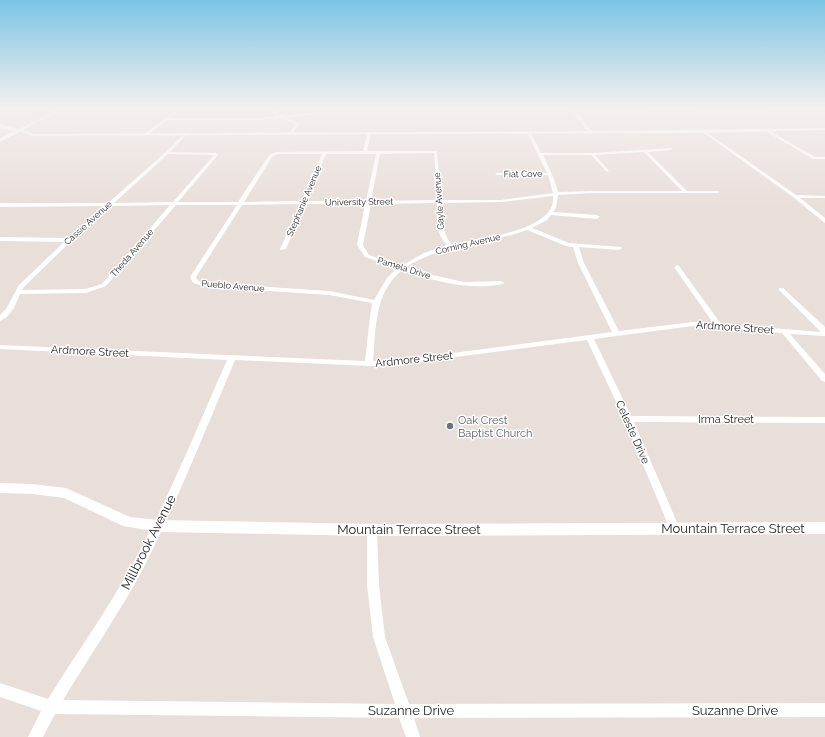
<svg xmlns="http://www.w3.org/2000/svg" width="825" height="737" font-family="Raleway,sans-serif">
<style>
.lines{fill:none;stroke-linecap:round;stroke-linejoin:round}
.minor{fill:#fff;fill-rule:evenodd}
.tertiary{fill:#fff;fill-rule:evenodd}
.secondary{fill:#fff;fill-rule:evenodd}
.worship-dot{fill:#6b7280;stroke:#fff;stroke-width:1.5}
.labels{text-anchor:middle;stroke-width:3;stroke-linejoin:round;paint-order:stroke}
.far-street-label{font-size:9px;fill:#272727;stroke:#fff}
.street-label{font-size:11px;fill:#272727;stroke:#fff}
.worship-label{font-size:11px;fill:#5b616d;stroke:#fff;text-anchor:start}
.near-street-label{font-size:13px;fill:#272727;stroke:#fff}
</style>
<rect width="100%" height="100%" fill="#e8deda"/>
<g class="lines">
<g class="minor">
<path d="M179 108H183L170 118H261L277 116 273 114 278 108H281L277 114C290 119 311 109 325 114L285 117 299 124 291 135 289 134 295 124 280 118 261 120H167L148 135H146V133Z"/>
<polygon points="396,108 398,108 399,109 396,110"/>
<polygon points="447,108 450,108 450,114 447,113"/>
<polygon points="505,108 507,108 509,112 507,112"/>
<polygon points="574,110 645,110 647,111 573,112"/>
<polygon points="697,110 758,110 777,114 775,115 758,112 696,112"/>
<polygon points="768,130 815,157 825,157 825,159 813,159 767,132"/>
<polygon points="705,131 796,195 825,196 825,198 800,198 825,218 825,223 793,197 704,133"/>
<path d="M529 132 531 133 541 153H592L672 148 671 150 648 152 687 191H718L720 192 718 193H594L558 195 556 208 553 212 597 215 600 217 597 219 551 215 547 220 532 228 569 243 621 247 622 248 619 250 579 247 584 263 619 331 693 322 713 323 674 267 677 265 679 266 721 324 821 332 779 290V288H783L825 327V336L790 334 825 374V382L822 381 782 333 693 326 594 339 631 416 825 417V423L634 422 679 527 678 530 674 531 670 530 669 527 624 419 587 340 393 365 369 366 235 360C205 431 177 502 142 571 118 615 89 657 63 700L395 704 373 637 367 585V530L368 527 372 526 376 527 377 530 379 585 385 637 409 704 825 703V717L414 718 420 737H406L399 718 55 714 43 737H28L41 711 0 697V683L48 699C76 653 108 610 133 563 169 498 197 428 227 360L0 349V345L365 361 369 325 372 303 329 295 207 287 193 283 190 277 237 205H176L106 286 86 293 20 294C16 304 11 317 0 321V315L6 309 19 285 64 242 0 241V237L68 238 105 206 0 207V203H108L166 152 185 133 186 135 170 152 216 153 218 155 178 202H238L269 155 276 152 363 151 367 134 369 133 371 134 367 151H437L441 200H501L553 193 548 175H497L495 174 497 173H547L527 133ZM644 152 682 191H594L558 192 554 179 543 155H591L607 172 609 171 595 155ZM434 153 437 200 371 201 380 154ZM168 154 214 155 173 202 114 203ZM277 154H322L301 201 244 202 272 157ZM326 154H376L366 201H306ZM553 196C553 199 553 205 551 208 538 233 478 238 452 244 441 233 443 218 442 203L501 202ZM437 203C437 218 435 234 447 245L424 253 401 266 369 255 363 245 371 204ZM300 204 280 249 281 250 286 249 305 204H365L357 245 365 257 397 268 387 278 374 300 329 291 207 283 198 281 196 277 242 205ZM170 205 102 284 85 289 22 290 24 287 71 241 111 206ZM527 230 566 246 573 247 578 263 612 332 393 361H373C376 329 374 293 402 270 433 281 470 291 503 284L504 283 501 281 464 282 424 273 406 267C444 243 486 245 527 230Z"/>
</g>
<g class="tertiary">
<polygon points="569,108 573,108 592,131 825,128 825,130 705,133 34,136 16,130 18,129 34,134 587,131"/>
<polygon points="0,483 32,484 66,488 130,517 158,520 372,524 825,522 825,534 372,536 158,532 123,526 64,498 32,494 0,493"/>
</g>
<polygon class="secondary" points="60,108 65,108 0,142 0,138 14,131 0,128 0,124 19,129"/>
</g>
<linearGradient id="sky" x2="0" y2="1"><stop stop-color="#7bc4e5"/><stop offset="0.51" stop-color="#f5f0ee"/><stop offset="1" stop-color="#f5f0ee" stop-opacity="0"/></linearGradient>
<rect width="825" height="211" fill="url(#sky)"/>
<circle class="worship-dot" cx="450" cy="426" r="4"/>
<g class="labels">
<g class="far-street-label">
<text transform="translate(523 174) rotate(-1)" y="3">Fiat Cove</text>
<text transform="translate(304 201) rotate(-67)" y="3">Stephanie Avenue</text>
<text transform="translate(439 201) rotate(-94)" y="3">Gayle Avenue</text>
<text transform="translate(359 202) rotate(-1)" y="3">University Street</text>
<text transform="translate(88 223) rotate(-42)" y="3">Cassie Avenue</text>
<text transform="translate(468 244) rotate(-13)" y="3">Corning Avenue</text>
<text transform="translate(132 253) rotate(-49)" y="3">Theda Avenue</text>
<text transform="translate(404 268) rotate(17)" y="3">Pamela Drive</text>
<text transform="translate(233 286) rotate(5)" y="3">Pueblo Avenue</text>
</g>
<g class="street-label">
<text transform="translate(735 327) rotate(4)" y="4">Ardmore Street</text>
<text transform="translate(90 351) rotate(3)" y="4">Ardmore Street</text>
<text transform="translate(414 359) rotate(-6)" y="4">Ardmore Street</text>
<text x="726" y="423">Irma Street</text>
<text transform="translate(633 432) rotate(66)" y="4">Celeste Drive</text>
</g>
<g class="worship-label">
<text x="458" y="424">Oak Crest<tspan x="458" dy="13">Baptist Church</tspan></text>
</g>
<g class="near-street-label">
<text x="733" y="533">Mountain Terrace Street</text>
<text x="409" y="534">Mountain Terrace Street</text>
<text transform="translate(148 542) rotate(-63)" y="5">Millbrook Avenue</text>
<text x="411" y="715">Suzanne Drive</text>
<text x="735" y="715">Suzanne Drive</text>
</g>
</g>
</svg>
